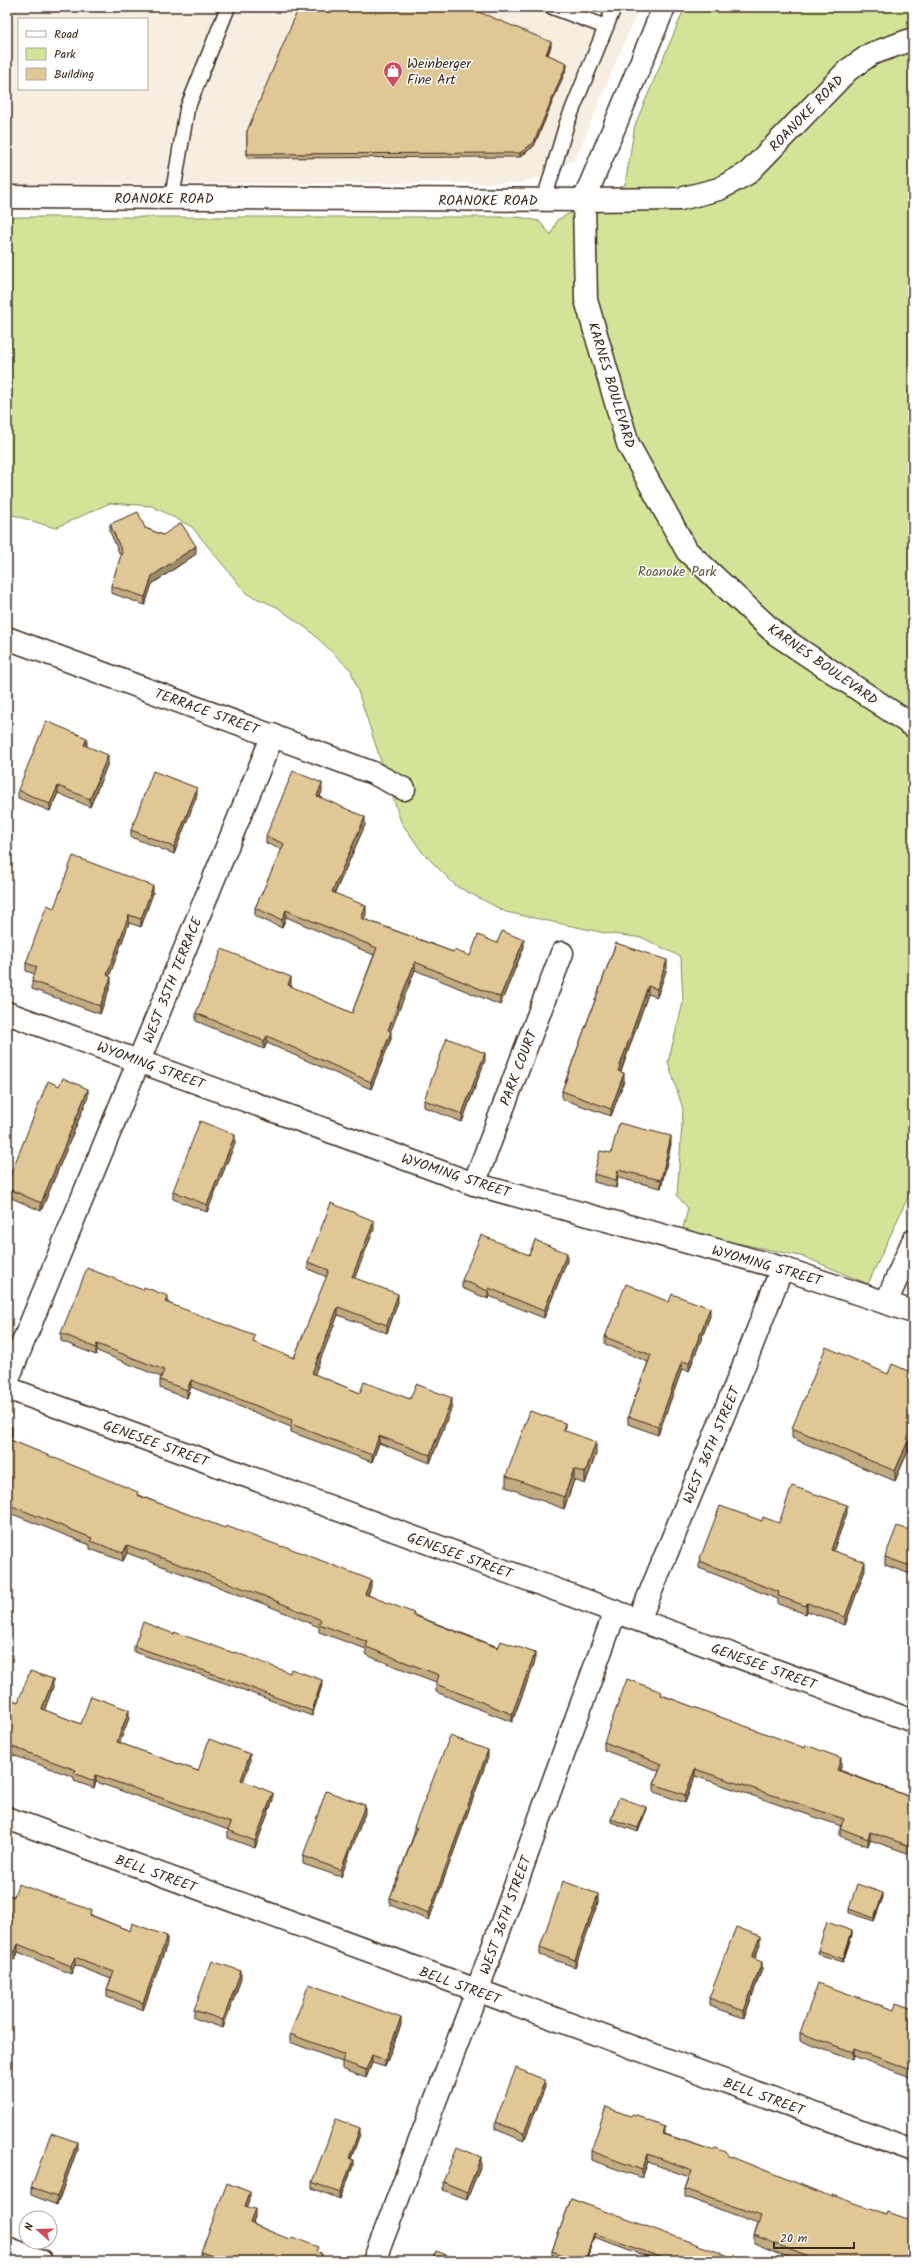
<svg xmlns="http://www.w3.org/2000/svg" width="920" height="2268" font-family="Kalam,sans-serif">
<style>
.built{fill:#f6eee0;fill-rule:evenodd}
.green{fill:#d3e498;stroke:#87875b}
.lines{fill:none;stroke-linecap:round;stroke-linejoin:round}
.lane-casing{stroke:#3b2a1e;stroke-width:17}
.street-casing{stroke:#3b2a1e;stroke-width:25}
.secondary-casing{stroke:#3b2a1e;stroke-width:25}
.lane{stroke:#fff;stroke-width:14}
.street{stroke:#fff;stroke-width:22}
.secondary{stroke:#fff;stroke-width:22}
.wall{fill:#c1ab81;stroke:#3b2a1e}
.shaded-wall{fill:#9d8b69;stroke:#3b2a1e}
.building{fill:#e0c796;stroke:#3b2a1e}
.labels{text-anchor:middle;stroke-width:3;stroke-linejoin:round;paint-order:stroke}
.poi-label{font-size:14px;fill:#3b2a1e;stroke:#fff;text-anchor:start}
.street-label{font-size:14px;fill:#3b2a1e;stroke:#fff}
.park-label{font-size:14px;fill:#61583c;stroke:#fff}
</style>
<rect width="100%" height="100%" fill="#fff"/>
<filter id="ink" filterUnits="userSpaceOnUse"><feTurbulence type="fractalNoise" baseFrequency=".025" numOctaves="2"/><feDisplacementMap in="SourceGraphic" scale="8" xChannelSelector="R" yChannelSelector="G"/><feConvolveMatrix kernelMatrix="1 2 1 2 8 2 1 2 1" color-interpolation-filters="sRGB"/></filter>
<g filter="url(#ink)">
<path class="built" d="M7 7H639L576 158 549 175 519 183 7 184ZM19 19H147V89H19Z"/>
<polygon class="green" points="685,7 913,7 913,1186 868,1284 805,1257 682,1232 688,1208 677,1196 683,1109 668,1062 683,1003 681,957 643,938 605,933 506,912 456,886 423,853 401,822 351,670 310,631 277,607 247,594 192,527 152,506 110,503 55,528 13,515 7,510 7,217 518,217 539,221 551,235 557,220 625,185 635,125"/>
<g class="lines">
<defs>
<g id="lane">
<polyline points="552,7 606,27"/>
<polyline points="172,198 187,109 228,7"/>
<polyline points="544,200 567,123 614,7"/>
</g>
<g id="street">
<polyline points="664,7 584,200 586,300 628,444 687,551 776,634 913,726"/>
<polyline points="7,638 373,773 404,789"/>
<polyline points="7,1013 474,1184 782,1268 913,1312"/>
<polyline points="474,1184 562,953"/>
<polyline points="886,1303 913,1241"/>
<polyline points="7,1381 273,735"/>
<polyline points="7,1388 913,1721"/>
<polyline points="639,1620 744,1365 782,1268"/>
<polyline points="7,1818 913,2150"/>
<polyline points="7,2248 41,2261"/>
<polyline points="374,2261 477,1991 615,1612"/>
</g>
<polyline id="secondary" points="7,197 584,200 680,199 719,189 748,173 848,70 871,54 913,39"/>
</defs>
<use href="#lane" class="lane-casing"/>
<use href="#street" class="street-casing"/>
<use href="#secondary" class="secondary-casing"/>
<use href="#lane" class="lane"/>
<use href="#street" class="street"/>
<use href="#secondary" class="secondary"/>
</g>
<g class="wall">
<polygon points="551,46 548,55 567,67 534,146 520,157 247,158 247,131"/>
<polygon points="110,524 145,528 163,535 196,554 152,584 145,605 111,593 111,586 121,557 110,532"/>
<polygon points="87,745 86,747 108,763 90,807 58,793 50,811 18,798 18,790"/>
<polygon points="322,791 320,797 365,825 335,893 366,914 364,919 453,952 470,956 497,943 524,947 500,1005 415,970 390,1031 391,1039 371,1089 267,1043 264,1049 196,1021 196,1013 291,985 290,987 352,1013 374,955 286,917 282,928 255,916 255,908 282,850 266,843 266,836"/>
<polygon points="197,795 174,854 131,837 131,830"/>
<polygon points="153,893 141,927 129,923 109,976 111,984 100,1014 32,989 32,981 35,974 26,971 26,963 54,908"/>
<polygon points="616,943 667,968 657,997 648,994 621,1072 624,1081 611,1116 562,1099 562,1091"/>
<polygon points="485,1060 462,1122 424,1107 424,1100"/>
<polygon points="59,1086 88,1097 41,1211 7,1196 7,1183"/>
<polygon points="235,1143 207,1212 173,1199 173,1191"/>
<polygon points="671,1144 661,1188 618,1178 616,1188 594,1182 594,1174 611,1153"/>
<polygon points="374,1229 354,1278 398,1302 387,1333 338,1315 314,1374 360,1393 410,1399 452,1406 430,1463 379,1443 372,1462 291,1432 291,1427 191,1387 187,1398 160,1388 160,1380 161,1377 97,1351 96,1355 61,1341 61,1333 168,1303 255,1343 294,1358 327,1277 308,1269 308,1262"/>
<polygon points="529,1255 567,1261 544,1318 489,1296 488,1299 462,1288 462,1280"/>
<polygon points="669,1302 710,1316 689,1371 682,1369 658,1435 628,1424 628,1416 648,1362 605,1344 605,1337"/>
<polygon points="913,1373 913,1453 908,1451 895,1481 792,1438 792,1428 888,1374"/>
<polygon points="7,1425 12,1435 10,1440 138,1495 371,1587 368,1595 414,1615 535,1661 512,1722 436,1692 436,1682 366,1655 366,1649 319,1632 319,1627 264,1604 127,1553 123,1561 90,1549 90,1545 7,1512"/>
<polygon points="565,1431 596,1454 585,1484 574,1480 564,1509 506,1487 506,1476"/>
<polygon points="847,1513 833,1551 865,1570 845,1625 807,1611 806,1614 778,1604 778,1599 699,1568 699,1561 762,1521 779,1523"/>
<polygon points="913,1531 913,1575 885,1565 885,1557"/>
<polygon points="174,1634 322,1685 312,1716 225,1683 134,1652 134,1646"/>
<polygon points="53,1687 44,1710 81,1724 129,1718 119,1743 198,1771 250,1762 243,1781 273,1800 255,1848 228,1838 228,1830 170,1808 96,1782 94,1788 74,1781 74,1777 7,1753 7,1698 18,1702"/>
<polygon points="662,1695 841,1766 840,1770 913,1798 913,1855 870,1840 868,1846 840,1836 840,1828 841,1826 695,1776 685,1803 654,1792 654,1784 659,1771 604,1750 604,1742"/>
<polygon points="488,1757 429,1920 390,1905 390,1898 414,1834 414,1827"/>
<polygon points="646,1811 638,1832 611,1822 611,1819"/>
<polygon points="365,1813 341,1877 303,1864 303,1856"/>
<polygon points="7,1894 14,1897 91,1915 130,1931 167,1944 143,2010 107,1997 107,1989 111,1979 75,1965 71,1974 18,1952 15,1960 7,1957"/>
<polygon points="883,1897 874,1921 849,1913 849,1909"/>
<polygon points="598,1902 575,1967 540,1955 540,1947"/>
<polygon points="852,1935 843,1962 818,1954 818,1950"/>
<polygon points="760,1944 755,1959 762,1969 744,2018 709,2006 709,1998"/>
<polygon points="241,1979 223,2028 194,2018 194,2010"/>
<polygon points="913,2009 913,2078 854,2056 853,2060 800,2041 800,2033 894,2010"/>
<polygon points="401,2025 385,2067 372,2063 366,2078 342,2069 342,2062 290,2042 290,2034"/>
<polygon points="545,2087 524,2141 495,2129 495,2122"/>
<polygon points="630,2116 665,2134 729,2156 913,2261 797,2261 754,2243 754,2235 758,2223 685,2197 685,2189 689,2177 648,2162 642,2178 591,2160 591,2151"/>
<polygon points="360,2134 351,2159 353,2166 340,2199 312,2188 312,2182"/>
<polygon points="77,2150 57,2205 31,2195 31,2188"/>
<polygon points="481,2165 467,2199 443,2190 443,2182"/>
<polygon points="571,2199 729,2260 729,2261 660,2261 594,2237 586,2261 569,2261 552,2255 552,2251"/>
<polygon points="250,2200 247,2207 255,2217 253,2224 318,2253 322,2261 205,2261 201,2259 201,2252"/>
</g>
<g class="shaded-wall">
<polygon points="551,42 551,46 546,58 546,54"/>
<polygon points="567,63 567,67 534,146 520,157 520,153"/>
<polygon points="196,546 196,554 152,584 145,605 145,597 152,576"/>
<polygon points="87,738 87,745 84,753 84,745"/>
<polygon points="108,755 108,763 90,807 90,799"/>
<polygon points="322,783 322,791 317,803 317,796"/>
<polygon points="58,786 58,793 50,811 50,804"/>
<polygon points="197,788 197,795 174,854 174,847"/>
<polygon points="365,817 365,825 332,899 332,892"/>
<polygon points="153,886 153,893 141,927 141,919"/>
<polygon points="366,906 366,914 361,925 361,918"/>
<polygon points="286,910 286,917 282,928 282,920"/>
<polygon points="129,915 129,923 107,983 107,975"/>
<polygon points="524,940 524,947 500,1005 500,997"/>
<polygon points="667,960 667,968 657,997 657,989"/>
<polygon points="415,962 415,970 388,1038 388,1030"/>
<polygon points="111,977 111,984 100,1014 100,1006"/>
<polygon points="291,977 291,985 288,993 288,985"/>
<polygon points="648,986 648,994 618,1079 618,1071"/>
<polygon points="391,1032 391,1039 371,1089 371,1082"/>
<polygon points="267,1036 267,1043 264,1049 264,1041"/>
<polygon points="485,1053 485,1060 462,1122 462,1114"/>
<polygon points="624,1073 624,1081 611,1116 611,1109"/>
<polygon points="88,1089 88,1097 41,1211 41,1203"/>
<polygon points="235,1135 235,1143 207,1212 207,1205"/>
<polygon points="671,1136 671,1144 661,1188 661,1180"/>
<polygon points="618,1170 618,1178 616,1188 616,1180"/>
<polygon points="374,1221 374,1229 352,1285 352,1277"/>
<polygon points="567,1253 567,1261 544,1318 544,1311"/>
<polygon points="8,1265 8,1272 7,1274 7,1267"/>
<polygon points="489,1288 489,1296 488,1299 488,1291"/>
<polygon points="398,1294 398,1302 387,1333 387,1325"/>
<polygon points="168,1296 168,1303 165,1302"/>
<polygon points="338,1307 338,1315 312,1381 312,1373"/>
<polygon points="710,1308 710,1316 689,1371 689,1363"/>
<polygon points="97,1344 97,1351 96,1355 96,1348"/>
<polygon points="682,1361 682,1369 658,1435 658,1427"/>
<polygon points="191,1380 191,1387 187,1398 187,1390"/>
<polygon points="452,1398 452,1406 430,1463 430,1455"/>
<polygon points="565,1423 565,1435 563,1430"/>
<polygon points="12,1427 12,1435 8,1447 8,1439"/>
<polygon points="379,1436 379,1443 372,1462 372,1455"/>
<polygon points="908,1441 908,1451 895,1481 895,1471"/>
<polygon points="596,1442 596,1454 585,1484 585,1473"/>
<polygon points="574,1469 574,1480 564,1509 564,1497"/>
<polygon points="847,1505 847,1513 831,1557 831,1550"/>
<polygon points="127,1545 127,1553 123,1561 123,1553"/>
<polygon points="865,1562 865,1570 845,1625 845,1617"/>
<polygon points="371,1580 371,1587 365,1601 365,1594"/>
<polygon points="807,1603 807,1611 806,1614 806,1606"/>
<polygon points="535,1653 535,1661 512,1722 512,1714"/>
<polygon points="53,1679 53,1687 42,1717 42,1709"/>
<polygon points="322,1680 322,1685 312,1716 312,1711"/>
<polygon points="129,1710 129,1718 117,1750 117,1742"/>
<polygon points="488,1750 488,1757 429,1920 429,1913"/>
<polygon points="250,1754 250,1762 241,1788 241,1780"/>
<polygon points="841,1758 841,1766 837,1777 837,1770"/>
<polygon points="695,1769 695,1776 685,1803 685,1795"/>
<polygon points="96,1775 96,1782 94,1788 94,1781"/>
<polygon points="273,1793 273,1800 255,1848 255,1841"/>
<polygon points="365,1805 365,1813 341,1877 341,1870"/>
<polygon points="646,1807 646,1811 638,1832 638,1828"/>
<polygon points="870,1832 870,1840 868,1846 868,1839"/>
<polygon points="883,1893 883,1897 874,1921 874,1918"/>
<polygon points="598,1894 598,1902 575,1967 575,1960"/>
<polygon points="852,1931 852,1935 843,1962 843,1959"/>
<polygon points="167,1936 167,1944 143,2010 143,2003"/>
<polygon points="760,1936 760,1944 752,1966 752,1958"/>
<polygon points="18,1944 18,1952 15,1960 15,1952"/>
<polygon points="75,1957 75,1965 71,1974 71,1966"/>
<polygon points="762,1962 762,1969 744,2018 744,2011"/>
<polygon points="241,1971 241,1979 223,2028 223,2020"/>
<polygon points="401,2018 401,2025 385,2067 385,2060"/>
<polygon points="854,2049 854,2056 853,2060 853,2052"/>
<polygon points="372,2055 372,2063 366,2078 366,2070"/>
<polygon points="545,2080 545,2087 524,2141 524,2133"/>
<polygon points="665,2127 665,2136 663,2134"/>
<polygon points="360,2128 360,2134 349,2164 349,2158"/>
<polygon points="77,2142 77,2150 57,2205 57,2197"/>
<polygon points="648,2154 648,2162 642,2178 642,2170"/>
<polygon points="481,2157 481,2165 467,2199 467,2192"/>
<polygon points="353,2160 353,2166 340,2199 340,2193"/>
<polygon points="250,2192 250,2200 245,2213 245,2206"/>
<polygon points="255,2209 255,2217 250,2231 250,2223"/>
<polygon points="594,2233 594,2237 586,2261 585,2261"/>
<polygon points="322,2254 322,2261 320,2261"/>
</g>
<g class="building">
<polygon points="299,7 467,7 551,42 546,54 567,63 534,142 520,153 247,154 247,131"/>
<polygon points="138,512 145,528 163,535 181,523 196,546 152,576 145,597 111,586 122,552 110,524"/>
<polygon points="46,721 87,738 84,745 108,755 90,799 58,786 50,804 18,790"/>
<polygon points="153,771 197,788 174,847 131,830"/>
<polygon points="293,771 322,783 317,796 365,817 332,892 366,906 361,918 453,952 454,950 470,956 478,935 497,943 502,931 524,940 500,997 415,962 388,1030 391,1032 371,1082 267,1036 264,1041 196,1013 222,949 291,977 288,985 352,1013 377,948 286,910 282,920 255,908 284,844 266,836"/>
<polygon points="73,856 153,886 141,919 129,915 107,975 111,977 100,1006 32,981 37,967 26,963 47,905 54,908"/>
<polygon points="616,943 667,960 657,989 648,986 618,1071 624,1073 611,1109 562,1091"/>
<polygon points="447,1038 485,1053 462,1114 424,1100"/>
<polygon points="63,1078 88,1089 41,1203 7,1188 7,1183 48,1081 59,1086"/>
<polygon points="200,1121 235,1135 207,1205 173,1191"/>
<polygon points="619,1123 671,1136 661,1180 618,1170 616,1180 594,1174 600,1151 611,1153"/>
<polygon points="331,1203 374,1221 352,1277 398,1294 387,1325 338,1307 312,1373 360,1393 364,1382 410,1399 416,1384 452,1398 430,1455 379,1436 372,1455 291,1424 292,1420 191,1380 187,1390 160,1380 164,1370 97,1344 96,1348 61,1333 87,1268 143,1290 144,1287 168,1296 165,1302 255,1336 253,1342 294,1358 329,1270 308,1262"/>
<polygon points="481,1235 529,1255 535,1240 567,1253 544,1311 489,1288 488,1291 462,1280"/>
<polygon points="626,1284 669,1302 672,1294 710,1308 689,1363 682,1361 658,1427 628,1416 651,1355 605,1337"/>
<polygon points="826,1347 888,1374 892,1364 913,1373 913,1443 908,1441 895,1471 792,1428"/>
<polygon points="530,1411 565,1423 563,1430 596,1442 585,1473 574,1469 564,1497 506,1476"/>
<polygon points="7,1425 12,1427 8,1439 138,1492 137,1495 225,1528 226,1526 283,1547 284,1546 371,1580 365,1594 414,1613 413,1615 498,1648 501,1641 535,1653 512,1714 436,1684 439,1675 366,1647 368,1642 319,1624 321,1620 264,1596 127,1545 123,1553 90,1541 92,1538 7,1504"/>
<polygon points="792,1486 847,1505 831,1550 865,1562 845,1617 807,1603 806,1606 778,1596 779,1592 699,1561 720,1506 762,1521 763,1517 779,1523"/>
<polygon points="897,1526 913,1531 913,1567 885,1557"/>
<polygon points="143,1622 174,1634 174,1632 234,1653 235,1652 290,1673 291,1669 322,1680 312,1711 225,1678 134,1646"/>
<polygon points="30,1671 53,1679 42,1709 81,1724 91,1696 129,1710 117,1742 198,1771 209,1739 250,1754 241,1780 273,1793 255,1841 228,1830 231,1823 170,1801 96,1775 94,1781 74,1773 76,1770 7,1745 7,1698 18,1702"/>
<polygon points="627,1679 662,1692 661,1695 715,1715 805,1748 806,1745 841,1758 837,1770 913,1798 913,1847 870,1832 868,1839 840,1828 844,1819 695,1769 685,1795 654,1784 662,1764 604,1742"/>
<polygon points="450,1736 488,1750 429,1913 390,1898 417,1828 414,1827"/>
<polygon points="326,1791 365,1805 341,1870 303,1856"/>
<polygon points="619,1797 646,1807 638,1828 611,1819"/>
<polygon points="563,1881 598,1894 575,1960 540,1947"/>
<polygon points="18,1884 91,1910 90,1915 130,1931 132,1923 167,1936 143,2003 107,1989 114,1972 75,1957 71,1966 18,1944 15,1952 7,1949 7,1894 14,1897"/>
<polygon points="857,1884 883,1893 874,1918 849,1909"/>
<polygon points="827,1922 852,1931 843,1959 818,1950"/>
<polygon points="736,1927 760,1936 752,1958 762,1962 744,2011 709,1998"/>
<polygon points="212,1961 241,1971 223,2020 194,2010"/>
<polygon points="818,1983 894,2010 896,2003 913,2009 913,2070 854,2049 853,2052 800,2033"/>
<polygon points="309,1984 401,2018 385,2060 372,2055 366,2070 342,2061 345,2055 290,2034"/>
<polygon points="516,2068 545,2080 524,2133 495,2122"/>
<polygon points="606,2107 630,2116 633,2114 643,2117 646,2120 665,2127 663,2134 712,2150 716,2148 726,2152 729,2156 832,2197 832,2195 887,2215 888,2212 913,2221 913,2261 818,2261 754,2235 761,2216 685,2189 692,2170 648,2154 642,2170 591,2151"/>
<polygon points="336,2119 360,2128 349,2158 353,2160 340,2193 312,2182"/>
<polygon points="51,2133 77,2142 57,2197 31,2188"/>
<polygon points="457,2147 481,2157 467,2192 443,2182"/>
<polygon points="227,2183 250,2192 245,2206 255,2209 250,2223 291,2240 292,2237 318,2247 316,2252 322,2254 320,2261 245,2261 233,2256 232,2261 226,2261 201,2252"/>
<polygon points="571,2199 729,2256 727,2261 671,2261 594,2233 585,2261 580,2261 552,2251"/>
<polygon points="436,2251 463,2261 432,2261"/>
</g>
</g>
<defs>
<symbol id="shop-pin" viewBox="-11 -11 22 30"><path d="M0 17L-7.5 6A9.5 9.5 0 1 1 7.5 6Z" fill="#d1495b" stroke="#fff"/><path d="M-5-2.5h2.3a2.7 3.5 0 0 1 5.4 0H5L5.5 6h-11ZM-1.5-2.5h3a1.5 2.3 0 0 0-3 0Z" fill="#fff"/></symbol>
</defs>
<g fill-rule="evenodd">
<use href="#shop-pin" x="382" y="60" width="22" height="30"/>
</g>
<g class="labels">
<g class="poi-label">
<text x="407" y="68">Weinberger<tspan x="407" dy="16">Fine Art</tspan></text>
</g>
<g class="street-label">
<text transform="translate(806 113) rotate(-46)" y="5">ROANOKE ROAD</text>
<text x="164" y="203">ROANOKE ROAD</text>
<text x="488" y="205">ROANOKE ROAD</text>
<text transform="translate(612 385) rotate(73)" y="5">KARNES BOULEVARD</text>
<text transform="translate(823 664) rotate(35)" y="5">KARNES BOULEVARD</text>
<text transform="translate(207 711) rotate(20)" y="5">TERRACE STREET</text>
<text transform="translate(172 980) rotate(-68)" y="5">WEST 35TH TERRACE</text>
<text transform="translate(151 1065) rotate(20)" y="5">WYOMING STREET</text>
<text transform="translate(518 1068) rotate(-69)" y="5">PARK COURT</text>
<text transform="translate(456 1175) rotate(18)" y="5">WYOMING STREET</text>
<text transform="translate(767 1265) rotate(16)" y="5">WYOMING STREET</text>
<text transform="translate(156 1443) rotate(20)" y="5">GENESEE STREET</text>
<text transform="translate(711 1445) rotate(-67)" y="5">WEST 36TH STREET</text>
<text transform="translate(460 1555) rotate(20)" y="5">GENESEE STREET</text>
<text transform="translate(764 1666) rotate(20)" y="5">GENESEE STREET</text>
<text transform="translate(156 1873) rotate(20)" y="5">BELL STREET</text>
<text transform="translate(505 1915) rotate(-70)" y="5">WEST 36TH STREET</text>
<text transform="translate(460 1985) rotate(20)" y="5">BELL STREET</text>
<text transform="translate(764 2096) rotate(20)" y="5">BELL STREET</text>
</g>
<g class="park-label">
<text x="677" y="576">Roanoke Park</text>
</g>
</g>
<rect width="920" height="2268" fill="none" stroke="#fff" stroke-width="24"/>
<rect x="12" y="12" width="896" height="2244" fill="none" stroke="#3b2a1e" stroke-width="1.5" filter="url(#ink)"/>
<rect x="18" y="18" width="130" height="72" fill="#ffffff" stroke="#b1aaa5"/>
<rect x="26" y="31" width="20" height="6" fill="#ffffff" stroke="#b1aaa5"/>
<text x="54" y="38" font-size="12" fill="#3b2a1e">Road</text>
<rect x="26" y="48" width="20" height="12" fill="#d3e498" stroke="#b1aaa5"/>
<text x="54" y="58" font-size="12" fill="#3b2a1e">Park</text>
<rect x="26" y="68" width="20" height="12" fill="#e0c796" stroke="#b1aaa5"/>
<text x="54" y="78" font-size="12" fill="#3b2a1e">Building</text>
<g transform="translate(38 2230) rotate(290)"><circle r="19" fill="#ffffff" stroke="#b1aaa5"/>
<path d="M0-3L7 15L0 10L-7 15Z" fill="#d1495b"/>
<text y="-6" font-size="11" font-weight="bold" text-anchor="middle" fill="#3b2a1e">N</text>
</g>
<path d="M774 2242v6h80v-6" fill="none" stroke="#3b2a1e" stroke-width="2"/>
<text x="780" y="2242" font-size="12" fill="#3b2a1e" stroke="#ffffff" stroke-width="3" paint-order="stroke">20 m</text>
</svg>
